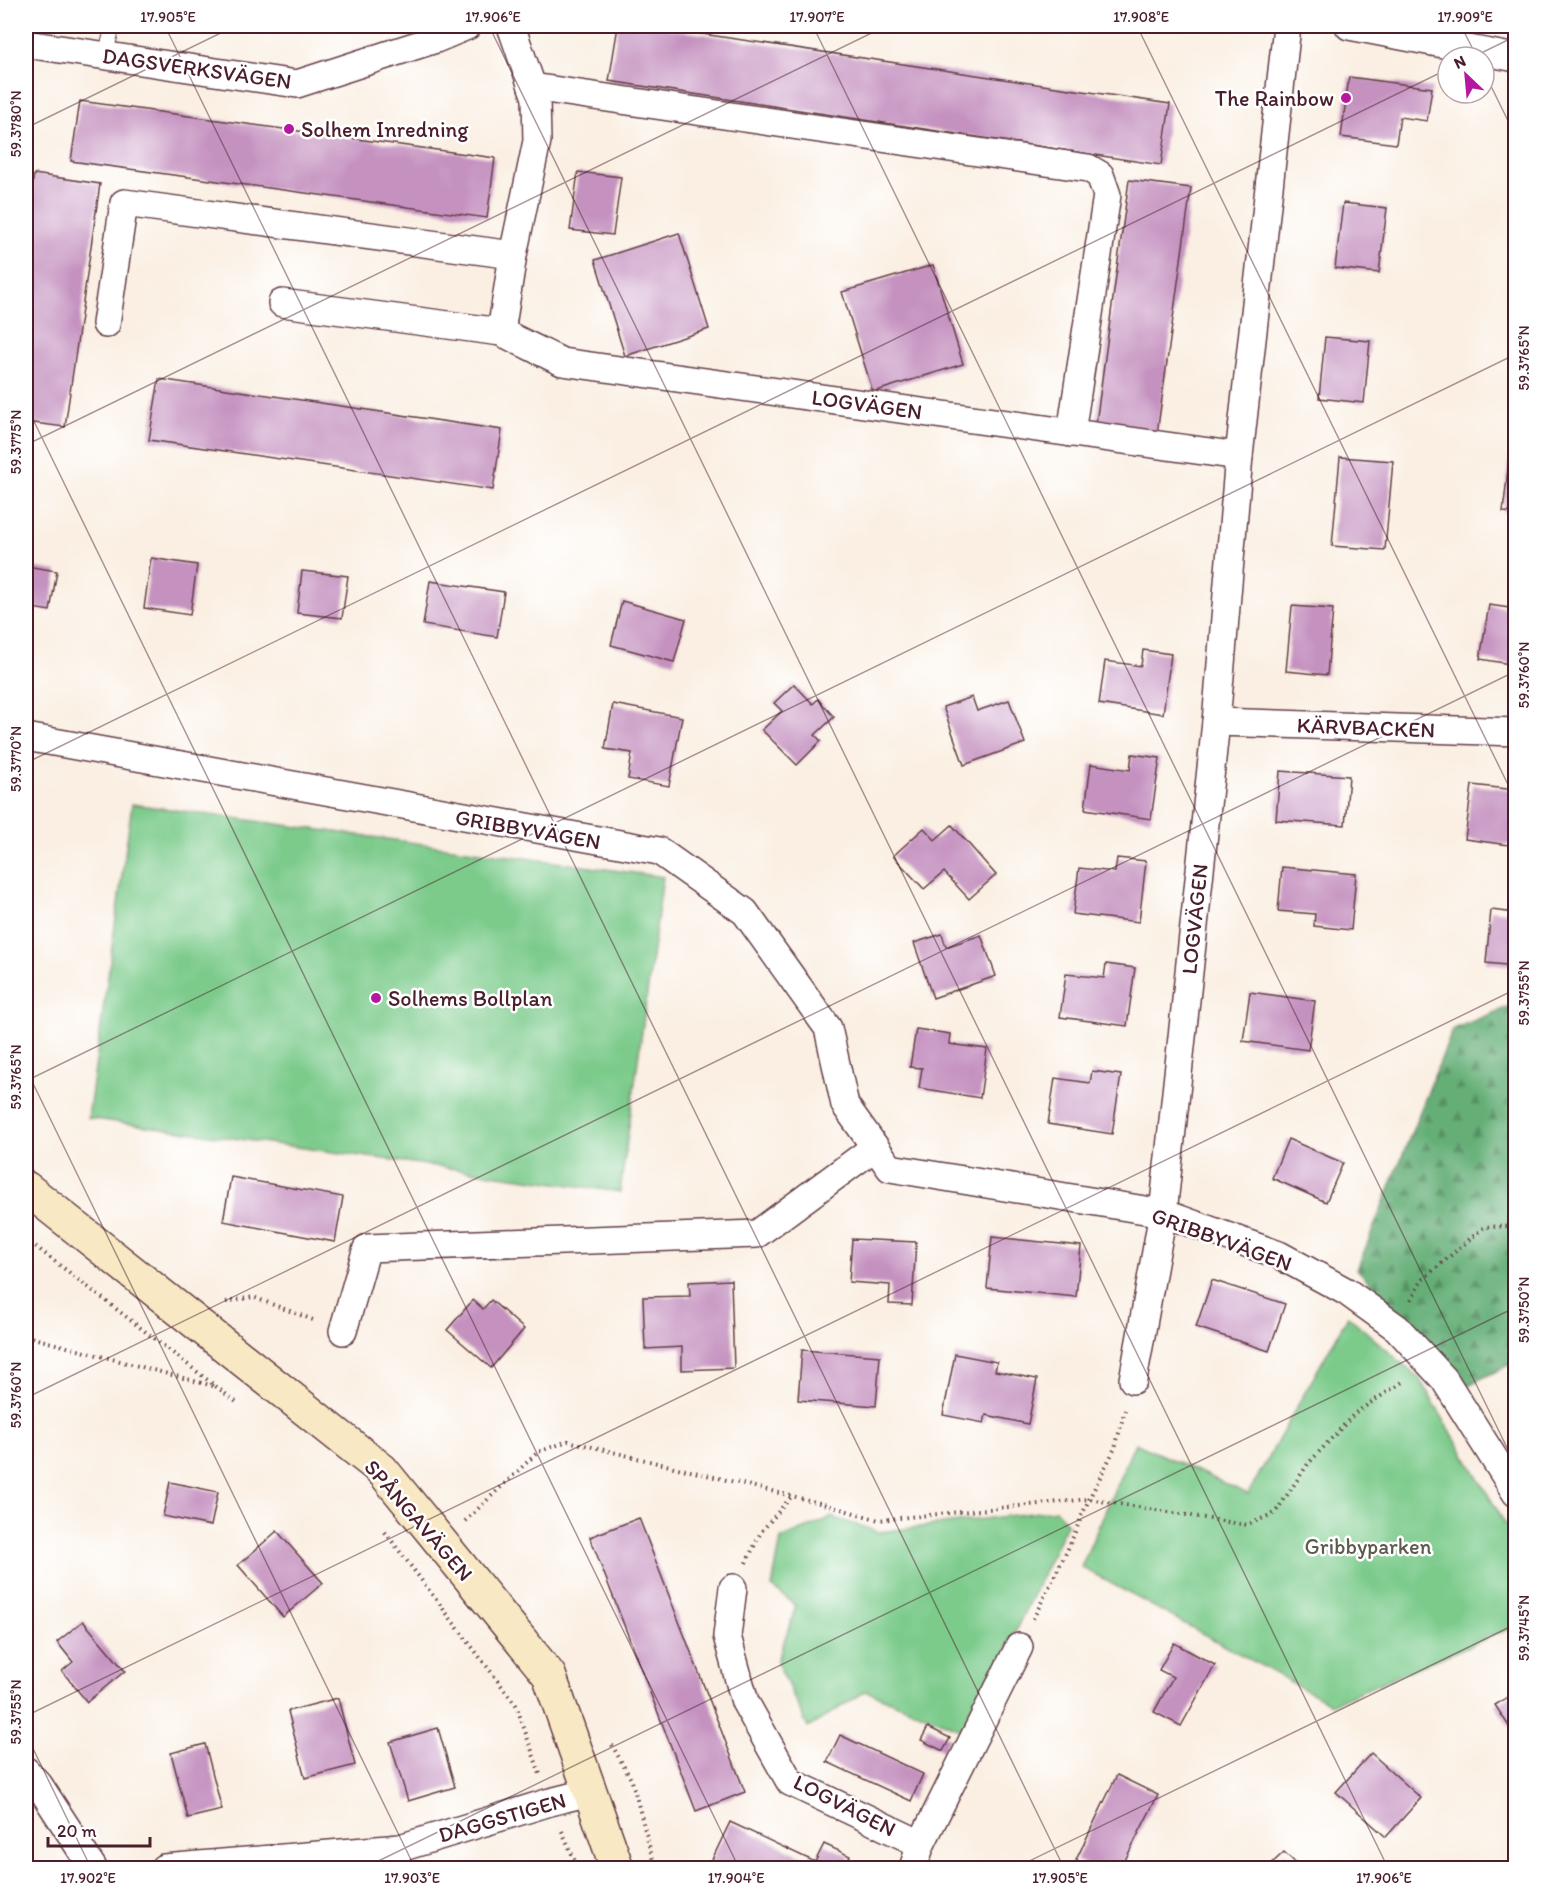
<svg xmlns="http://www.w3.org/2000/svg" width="1541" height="1894" font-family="Itim,sans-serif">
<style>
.green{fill:#7ccb8b;stroke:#63755b;stroke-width:1.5}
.forest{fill:url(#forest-firs);stroke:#586751;stroke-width:1.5}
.building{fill:#c592c0}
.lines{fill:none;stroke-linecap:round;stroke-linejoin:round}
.lane-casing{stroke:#643e46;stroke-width:16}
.street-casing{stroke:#643e46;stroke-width:30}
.secondary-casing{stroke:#643e46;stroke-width:36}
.path{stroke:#643e46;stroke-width:4;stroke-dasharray:1.5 4.5;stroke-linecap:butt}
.lane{stroke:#fff;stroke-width:14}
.street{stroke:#fff;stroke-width:27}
.secondary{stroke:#f8e8c3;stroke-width:33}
.ticks{fill:none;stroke:#4a1f2b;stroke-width:1.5;stroke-opacity:0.45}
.poi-dot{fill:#b5179e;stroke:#fff;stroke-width:2}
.labels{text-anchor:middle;stroke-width:5;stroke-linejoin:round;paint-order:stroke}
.street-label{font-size:22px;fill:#4a1f2b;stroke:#fff}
.poi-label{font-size:22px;fill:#4a1f2b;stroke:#fff;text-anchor:start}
.park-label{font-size:22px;fill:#5c5b4d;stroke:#fff}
.neatline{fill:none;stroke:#4a1f2b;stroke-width:2}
.ticks-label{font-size:15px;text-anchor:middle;fill:#4a1f2b}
</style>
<defs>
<pattern id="forest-firs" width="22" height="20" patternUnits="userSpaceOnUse" patternTransform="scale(1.5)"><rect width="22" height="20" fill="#65af77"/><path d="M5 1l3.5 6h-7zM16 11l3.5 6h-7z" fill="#558e62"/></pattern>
</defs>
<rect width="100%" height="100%" fill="#fff"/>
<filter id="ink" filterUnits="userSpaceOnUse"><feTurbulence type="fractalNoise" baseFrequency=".0167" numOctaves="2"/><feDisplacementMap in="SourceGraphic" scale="12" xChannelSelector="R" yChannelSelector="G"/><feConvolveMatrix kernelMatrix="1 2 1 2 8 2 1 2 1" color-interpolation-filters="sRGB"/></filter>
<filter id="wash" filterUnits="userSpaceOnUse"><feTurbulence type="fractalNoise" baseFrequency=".008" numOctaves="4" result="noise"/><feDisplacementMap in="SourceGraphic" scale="24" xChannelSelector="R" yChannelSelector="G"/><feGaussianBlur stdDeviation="1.35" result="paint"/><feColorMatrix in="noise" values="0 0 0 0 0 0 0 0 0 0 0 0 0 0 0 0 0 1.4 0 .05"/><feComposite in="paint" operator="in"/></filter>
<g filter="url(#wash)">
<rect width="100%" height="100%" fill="#faefe2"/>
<g class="green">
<polygon points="132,804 663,877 620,1192 88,1118"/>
<polygon points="1348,1316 1419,1378 1515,1540 1516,1626 1331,1704 1081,1567 1135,1443 1248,1494"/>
<polygon points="1056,1510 1067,1523 967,1732 866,1691 808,1728 777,1662 796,1606 772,1587 781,1539 832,1517 879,1532"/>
</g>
<polygon class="forest" points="1515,1004 1515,1362 1468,1385 1357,1269 1453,1029"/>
<g id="blocks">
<g class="building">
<polygon points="618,26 649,26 1170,104 1161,165 609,81"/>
<polygon points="1349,77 1432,88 1427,121 1400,117 1396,144 1341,137"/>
<polygon points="80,101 495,158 487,218 71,161"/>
<polygon points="578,172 621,177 613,235 570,230"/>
<polygon points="34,174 100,184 65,427 26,422 26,236"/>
<polygon points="1129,180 1191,188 1157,434 1096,424"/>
<polygon points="1343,203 1387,208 1379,273 1335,268"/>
<polygon points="679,233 709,329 625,356 595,260"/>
<polygon points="933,265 963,364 873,392 842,292"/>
<polygon points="1325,337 1370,341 1364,403 1319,398"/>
<polygon points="159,379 502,430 493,490 149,440"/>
<polygon points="1511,444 1516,444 1516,513 1503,512"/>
<polygon points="1340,457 1393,461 1385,550 1332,546"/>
<polygon points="151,558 197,565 190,615 144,608"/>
<polygon points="26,566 57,571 50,611 33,608 31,619 26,618"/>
<polygon points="302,571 348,576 342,618 297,613"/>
<polygon points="430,581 504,592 497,637 423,625"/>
<polygon points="622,601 686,619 674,662 611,645"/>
<polygon points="1489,605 1516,609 1516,665 1480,659"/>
<polygon points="1292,606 1333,609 1327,675 1286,671"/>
<polygon points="1143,650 1171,654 1163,714 1099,704 1105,661 1141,666"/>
<polygon points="794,684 813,704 818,699 834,717 815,735 821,741 797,765 762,730 782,711 774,703"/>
<polygon points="972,697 977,711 1009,700 1025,743 964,765 943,707"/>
<polygon points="613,704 682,717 669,786 628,779 632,753 605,749"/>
<polygon points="1132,754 1160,758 1151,819 1085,809 1091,764 1130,770"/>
<polygon points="1280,771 1349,776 1345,825 1276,820"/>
<polygon points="1472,785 1516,790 1516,846 1465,839"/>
<polygon points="952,825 996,875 969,899 944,872 924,889 893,856 924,828 935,840"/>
<polygon points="1117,858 1146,861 1139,922 1073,914 1079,868 1115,872"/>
<polygon points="1282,867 1356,874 1351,930 1314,926 1315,914 1278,911"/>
<polygon points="1491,910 1516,913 1516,966 1486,963"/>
<polygon points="942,934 946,947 981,935 996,976 933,998 914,943"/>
<polygon points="1106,964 1135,968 1127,1026 1060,1017 1066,974 1104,978"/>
<polygon points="1250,992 1315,1001 1308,1050 1243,1041"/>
<polygon points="916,1029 950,1034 949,1044 987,1049 980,1098 919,1088 922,1068 910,1067"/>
<polygon points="1092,1071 1121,1075 1112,1134 1048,1124 1055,1078 1090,1083"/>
<polygon points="1288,1139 1343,1163 1326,1202 1272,1178"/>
<polygon points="231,1177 343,1197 335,1242 223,1221"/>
<polygon points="992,1237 1081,1246 1076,1297 987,1288"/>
<polygon points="852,1239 916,1242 912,1305 889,1304 890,1285 849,1282"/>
<polygon points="731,1280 734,1368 682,1370 682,1347 645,1349 643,1297 690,1296 689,1282"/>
<polygon points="1212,1280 1285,1304 1269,1351 1196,1327"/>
<polygon points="473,1300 483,1309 491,1300 524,1329 491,1368 447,1330"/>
<polygon points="802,1350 880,1356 876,1406 798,1400"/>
<polygon points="955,1354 997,1362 995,1371 1037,1379 1028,1424 986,1415 984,1423 943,1415"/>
<polygon points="170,1482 218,1492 211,1526 163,1516"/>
<polygon points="639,1518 745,1792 696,1811 590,1537"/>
<polygon points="277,1531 323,1583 283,1617 238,1565"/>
<polygon points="83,1621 125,1671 87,1702 62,1671 73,1662 57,1642"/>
<polygon points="1174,1643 1215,1665 1181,1726 1154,1712 1173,1677 1159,1670"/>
<polygon points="1516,1692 1516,1737 1495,1705"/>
<polygon points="338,1698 355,1765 305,1778 288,1711"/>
<polygon points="928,1727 950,1738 943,1751 921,1740"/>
<polygon points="438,1728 455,1787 408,1801 390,1742"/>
<polygon points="840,1735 923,1774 911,1801 827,1762"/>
<polygon points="205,1744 222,1810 188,1818 171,1753"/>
<polygon points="1371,1753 1421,1798 1386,1837 1336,1792"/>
<polygon points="1117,1775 1158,1795 1121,1868 1093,1868 1076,1860"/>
<polygon points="730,1822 815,1862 824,1844 850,1856 844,1868 708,1868"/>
<polygon points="1284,1852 1301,1868 1267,1868"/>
</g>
</g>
</g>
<g filter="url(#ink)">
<use href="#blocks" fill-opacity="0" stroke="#643e46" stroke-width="1.5"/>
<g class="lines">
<defs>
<polyline id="lane" points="105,56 113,26"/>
<g id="street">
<polyline points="1349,26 1516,58"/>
<polyline points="26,44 297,84 436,39 467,26"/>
<polyline points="532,87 1088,168 1100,175 1107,195 1071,433"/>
<polyline points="282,303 501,332 513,255"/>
<polyline points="106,324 124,203 513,255 537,141 536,98 511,26"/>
<polyline points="501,332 562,362 1239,456"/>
<polyline points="1216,722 1516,732"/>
<polyline points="26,737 659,851 745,912 828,1028 845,1105 890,1168 1163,1213 1279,1255 1347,1292 1397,1328 1444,1379 1516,1493"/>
<polyline points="343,1331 367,1248 757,1234 875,1147"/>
<polyline points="1133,1380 1163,1213 1216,722 1239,456 1287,26"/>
<polyline points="733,1588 727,1636 745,1702 790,1782 921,1844 913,1868"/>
<polyline points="26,1771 39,1785 93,1868"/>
<polyline points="921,1844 1019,1647"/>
<polyline points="164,1868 400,1848 550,1802 590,1792"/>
</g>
<polyline id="secondary" points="26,1188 382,1470 549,1675 617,1868"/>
</defs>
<use href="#lane" class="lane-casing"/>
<use href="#street" class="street-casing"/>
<use href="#secondary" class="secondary-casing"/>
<g class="path">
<polyline points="26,1239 236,1402"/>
<polyline points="1411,1300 1421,1281 1484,1227 1516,1226"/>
<polyline points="226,1302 253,1297 316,1321"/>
<polyline points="26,1336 213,1386"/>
<polyline points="465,1521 538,1452 568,1441 816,1502 879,1520 1089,1499 1247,1525 1275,1513 1308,1464 1355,1413 1404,1381"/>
<polyline points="385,1532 516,1705 540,1774"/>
<polyline points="746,1563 761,1532 791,1497"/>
<polyline points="1033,1619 1067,1551 1089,1499 1115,1448 1125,1410"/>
<polyline points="612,1745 632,1781 655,1868"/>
<polyline points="562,1831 578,1868"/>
</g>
<use href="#lane" class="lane"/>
<use href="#street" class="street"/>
<use href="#secondary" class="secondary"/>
</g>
</g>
<path class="ticks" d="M165 26 1064 1868M489 26 1388 1868M813 26 1516 1466M1137 26 1516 801M1461 26 1477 57M1473 57 1516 36M1484 72 1516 137M26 128 235 26M26 405 739 1868M26 445 886 26M26 763 1448 69M26 1069 415 1868M26 1081 1516 354M26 1398 1516 671M26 1716 1516 989M26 1734 91 1868M364 1868 1516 1307M1015 1868 1516 1624"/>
<g class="poi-dot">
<circle cx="1346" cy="98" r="6"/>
<circle cx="289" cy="129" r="6"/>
<circle cx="376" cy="998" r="6"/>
</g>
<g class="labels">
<g class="street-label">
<text transform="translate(197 68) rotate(8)" y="8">DAGSVERKSVÄGEN</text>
<text transform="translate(867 404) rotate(8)" y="8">LOGVÄGEN</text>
<text transform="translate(1366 727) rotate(2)" y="8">KÄRVBACKEN</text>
<text transform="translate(528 829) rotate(10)" y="8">GRIBBYVÄGEN</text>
<text transform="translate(1194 919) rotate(-84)" y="8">LOGVÄGEN</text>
<text transform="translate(1222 1239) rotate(20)" y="8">GRIBBYVÄGEN</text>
<text transform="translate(419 1520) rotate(49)" y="8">SPÅNGAVÄGEN</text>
<text transform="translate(845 1805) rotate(27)" y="8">LOGVÄGEN</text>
<text transform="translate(502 1817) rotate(-16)" y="8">DAGGSTIGEN</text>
</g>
<g class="poi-label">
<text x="1334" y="106" text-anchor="end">The Rainbow</text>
<text x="301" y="137">Solhem Inredning</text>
<text x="388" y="1006">Solhems Bollplan</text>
</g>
<g class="park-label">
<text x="1368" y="1554">Gribbyparken</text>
</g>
</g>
<rect width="1541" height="1894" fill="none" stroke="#fff" stroke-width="66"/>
<g transform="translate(1466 75) rotate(334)"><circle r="28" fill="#ffffff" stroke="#b7a5aa" stroke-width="1.5"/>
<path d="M0-4.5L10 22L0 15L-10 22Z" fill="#b5179e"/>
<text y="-9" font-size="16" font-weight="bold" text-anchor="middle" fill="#4a1f2b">N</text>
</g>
<path d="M48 1837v9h102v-9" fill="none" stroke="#4a1f2b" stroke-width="3"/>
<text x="57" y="1837" font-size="18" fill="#4a1f2b" stroke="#ffffff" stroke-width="4.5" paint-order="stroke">20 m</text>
<rect x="33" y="33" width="1475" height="1828" class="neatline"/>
<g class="ticks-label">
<text x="168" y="22">17.905°E</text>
<text x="493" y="22">17.906°E</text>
<text x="817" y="22">17.907°E</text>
<text x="1141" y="22">17.908°E</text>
<text x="1465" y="22">17.909°E</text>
<text transform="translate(16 124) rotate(-90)" y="5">59.3780°N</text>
<text transform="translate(1524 358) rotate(-90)" y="5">59.3765°N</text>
<text transform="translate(16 442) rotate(-90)" y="5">59.3775°N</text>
<text transform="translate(1524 675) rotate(-90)" y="5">59.3760°N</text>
<text transform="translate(16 759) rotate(-90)" y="5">59.3770°N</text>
<text transform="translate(1524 993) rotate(-90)" y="5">59.3755°N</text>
<text transform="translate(16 1077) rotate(-90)" y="5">59.3765°N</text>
<text transform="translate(1524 1310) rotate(-90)" y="5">59.3750°N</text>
<text transform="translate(16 1395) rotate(-90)" y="5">59.3760°N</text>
<text transform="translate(1524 1628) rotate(-90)" y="5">59.3745°N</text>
<text transform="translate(16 1712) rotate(-90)" y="5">59.3755°N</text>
<text x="88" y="1883">17.902°E</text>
<text x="412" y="1883">17.903°E</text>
<text x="736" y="1883">17.904°E</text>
<text x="1060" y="1883">17.905°E</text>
<text x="1384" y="1883">17.906°E</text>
</g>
</svg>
